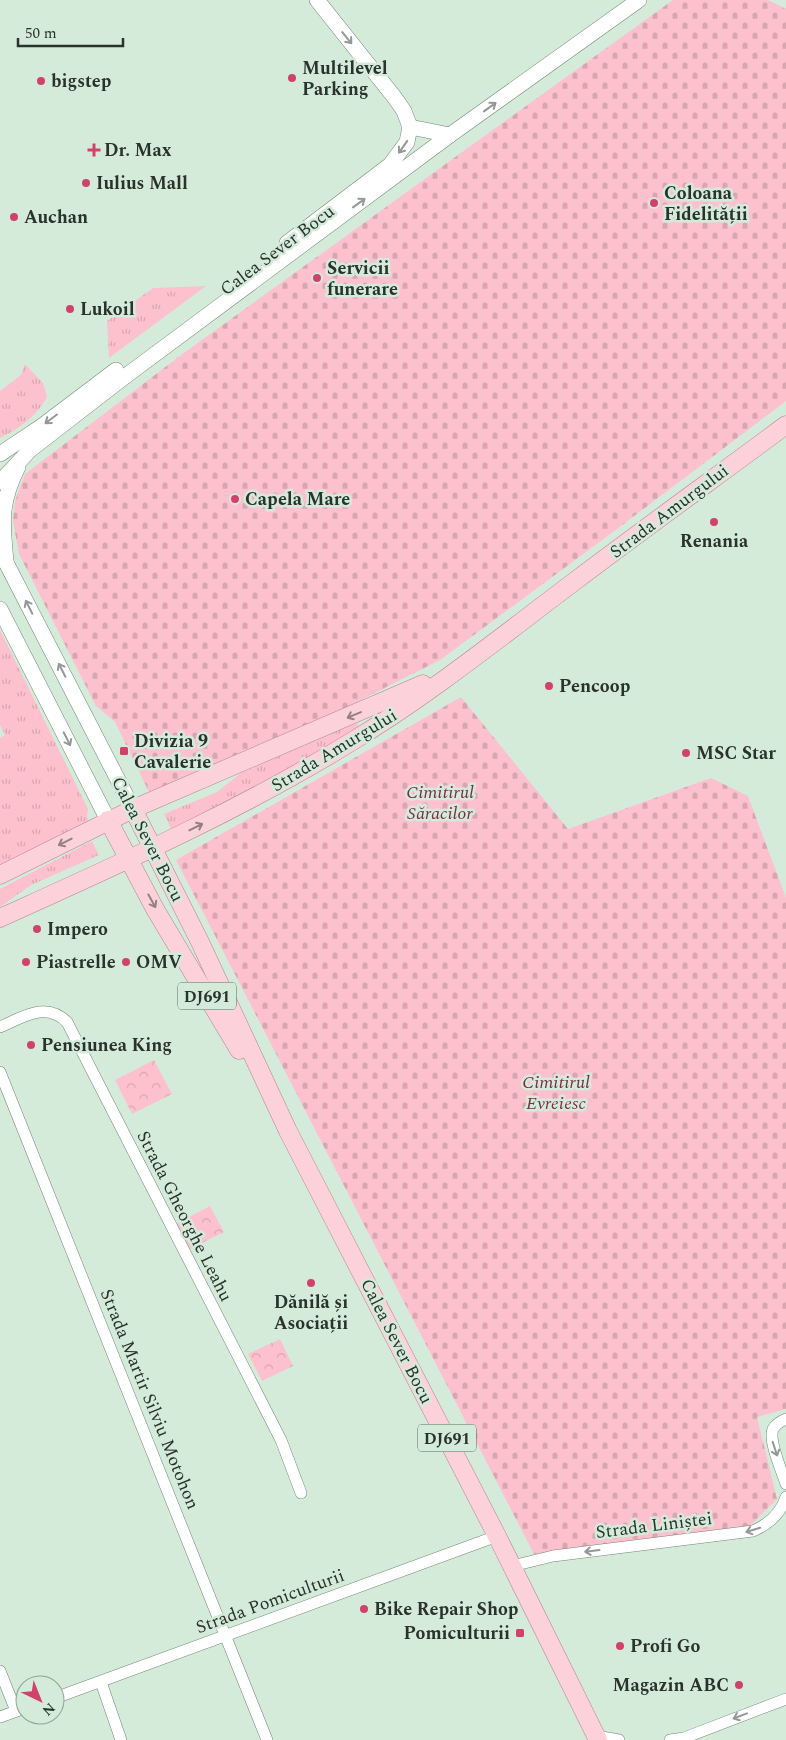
<svg xmlns="http://www.w3.org/2000/svg" width="786" height="1740" font-family="Spectral,serif">
<style>
.grass{fill:url(#grass-tufts)}
.cemetery{fill:url(#cemetery-stones)}
.park{fill:url(#park-crowns)}
.lines{fill:none;stroke-linecap:round;stroke-linejoin:round}
.minor-casing{stroke:#738677;stroke-width:12}
.secondary-casing{stroke:#738677;stroke-width:16}
.primary-casing{stroke:#b2858c;stroke-width:19}
.minor{stroke:#fff;stroke-width:11}
.secondary{stroke:#fff;stroke-width:15}
.primary{stroke:#fdd1d9;stroke-width:18}
.oneway{stroke:#949896}
.oneway2{stroke:#948282}
.poi-dot{fill:#d0426c;stroke:#d5ebda;stroke-width:2}
.labels{text-anchor:middle;stroke-width:5;stroke-linejoin:round;paint-order:stroke}
.shield{fill:#d5ebda;stroke:#5d6a60;stroke-width:1}
.shield-label{font-size:16px;font-weight:bold;fill:#2a322c}
.poi-label{font-size:18px;font-weight:bold;fill:#2a322c;stroke:#d5ebda;text-anchor:start}
.street-label{font-size:18px;fill:#2a322c;stroke:#d5ebda}
.park-label{font-size:18px;font-style:italic;fill:#7b2d42;stroke:#d5ebda}
</style>
<defs>
<pattern id="grass-tufts" width="24" height="20" patternUnits="userSpaceOnUse" patternTransform="scale(1.25)"><rect width="24" height="20" fill="#fcc1cc"/><path d="M3 7l-1-3M5 7V3M7 7l1-3M15 17l-1-3M17 17v-4M19 17l1-3" fill="none" stroke="#d8a6af"/></pattern>
<pattern id="cemetery-stones" width="16" height="16" patternUnits="userSpaceOnUse" patternTransform="scale(1.25)"><rect width="16" height="16" fill="#fcc1cc"/><path d="M2 7V4a2 2 0 0 1 4 0v3zM10 15v-3a2 2 0 0 1 4 0v3z" fill="#d8a6af"/></pattern>
<pattern id="park-crowns" width="20" height="18" patternUnits="userSpaceOnUse" patternTransform="scale(1.25)"><rect width="20" height="18" fill="#fcc1cc"/><path d="M2 6a3 3 0 1 1 6 0M12 15a3 3 0 1 1 6 0" fill="none" stroke="#d8a6af"/></pattern>
</defs>
<rect width="100%" height="100%" fill="#d5ebda"/>
<g class="grass">
<polygon points="206,286 109,358 107,321 153,288"/>
<path d="M25 364 43 383 47 397C37 416 19 429 0 438V391L21 375Z"/>
<polygon points="0,630 88,809 87,817 92,828 0,876 0,738 5,735 0,725"/>
<polygon points="356,723 360,727 360,729 173,833 164,814 217,792 241,773"/>
<polygon points="92,841 99,855 31,885 0,907 0,889"/>
</g>
<g class="cemetery">
<polygon points="673,0 768,0 786,9 786,401 613,532 440,660 337,712 149,792 115,722 96,706 19,554 13,521 15,501 25,474 181,355"/>
<polygon points="461,697 568,829 711,778 748,796 786,898 786,1409 757,1417 777,1499 750,1526 534,1554 176,860"/>
</g>
<g class="park">
<polygon points="154,1060 172,1094 132,1114 115,1080"/>
<polygon points="210,1206 224,1232 190,1249 176,1224"/>
<polygon points="280,1339 293,1366 262,1381 248,1354"/>
</g>
<g class="lines">
<defs>
<g id="minor">
<path d="M0 1027C23 1017 46 1001 67 1022L281 1440 301 1493"/>
<polyline points="0,1072 267,1740"/>
<path d="M786 1419C781 1421 776 1424 773 1429 768 1441 782 1471 786 1484"/>
<path d="M512 1566 553 1556 753 1531C769 1524 781 1513 786 1497"/>
<polyline points="0,1671 16,1711"/>
<polyline points="101,1682 121,1740"/>
<polyline points="55,1698 497,1536"/>
<polyline points="0,1717 25,1708"/>
<polyline points="596,1736 619,1740"/>
<polyline points="670,1740 684,1738 786,1699"/>
</g>
<g id="secondary">
<polyline points="410,127 450,135"/>
<polyline points="287,243 390,165 407,142 410,127 404,111 395,98 317,0"/>
<polyline points="0,454 42,426 116,370"/>
<polyline points="0,482 30,450 123,378 450,135 639,0"/>
<polyline points="0,551 133,809"/>
<path d="M6 561C2 522 0 503 18 467"/>
<polyline points="0,609 108,820"/>
</g>
<g id="primary">
<polyline points="133,809 200,942 288,1131 497,1536 598,1740"/>
<polyline points="108,820 155,909 239,1050"/>
<polyline points="0,875 133,809 423,684"/>
<path d="M0 918C119 864 239 811 351 742 430 694 502 636 575 581 645 528 716 477 786 425"/>
</g>
</defs>
<use href="#minor" class="minor-casing"/>
<use href="#secondary" class="secondary-casing"/>
<use href="#primary" class="primary-casing"/>
<use href="#minor" class="minor"/>
<use href="#secondary" class="secondary"/>
<use href="#primary" class="primary"/>
</g>
<defs><path id="oneway-shaft" d="M-6 0H5M1.5-3L5.5 0L1.5 3" fill="none" stroke-width="1.6" stroke-linecap="round" stroke-linejoin="round" transform="scale(1.25)"/></defs>
<g class="oneway">
<use href="#oneway-shaft" transform="translate(347 38) rotate(51)"/>
<use href="#oneway-shaft" transform="translate(490 107) rotate(-36)"/>
<use href="#oneway-shaft" transform="translate(403 147) rotate(125)"/>
<use href="#oneway-shaft" transform="translate(359 203) rotate(-36)"/>
<use href="#oneway-shaft" transform="translate(51 419) rotate(143)"/>
<use href="#oneway-shaft" transform="translate(29 607) rotate(-117)"/>
<use href="#oneway-shaft" transform="translate(62 670) rotate(-117)"/>
<use href="#oneway-shaft" transform="translate(67 739) rotate(63)"/>
<use href="#oneway-shaft" transform="translate(775 1449) rotate(72)"/>
<use href="#oneway-shaft" transform="translate(753 1530) rotate(163)"/>
<use href="#oneway-shaft" transform="translate(592 1551) rotate(173)"/>
<use href="#oneway-shaft" transform="translate(740 1716) rotate(159)"/>
</g>
<g class="oneway2">
<use href="#oneway-shaft" transform="translate(354 715) rotate(157)"/>
<use href="#oneway-shaft" transform="translate(196 827) rotate(-26)"/>
<use href="#oneway-shaft" transform="translate(65 842) rotate(153)"/>
<use href="#oneway-shaft" transform="translate(152 901) rotate(61)"/>
</g>
<g class="poi-dot">
<circle cx="292" cy="78" r="5"/>
<circle cx="41" cy="81" r="5"/>
<path d="M91.5 142.5h5v5h5v5h-5v5h-5v-5h-5v-5h5z"/>
<circle cx="86" cy="183" r="5"/>
<circle cx="654" cy="203" r="5"/>
<circle cx="14" cy="217" r="5"/>
<circle cx="317" cy="278" r="5"/>
<circle cx="70" cy="309" r="5"/>
<circle cx="235" cy="499" r="5"/>
<circle cx="714" cy="522" r="5"/>
<circle cx="549" cy="686" r="5"/>
<rect x="119" y="746" width="10" height="10" rx="2.5"/>
<circle cx="686" cy="753" r="5"/>
<circle cx="37" cy="929" r="5"/>
<circle cx="26" cy="962" r="5"/>
<circle cx="126" cy="962" r="5"/>
<circle cx="31" cy="1045" r="5"/>
<circle cx="311" cy="1283" r="5"/>
<circle cx="364" cy="1609" r="5"/>
<rect x="515" y="1628" width="10" height="10" rx="2.5"/>
<circle cx="620" cy="1646" r="5"/>
<circle cx="739" cy="1685" r="5"/>
</g>
<g class="labels">
<g class="shield">
<rect x="178" y="982.5" width="58" height="27" rx="4"/>
<rect x="418" y="1424.5" width="58" height="27" rx="4"/>
</g>
<g class="shield-label">
<text x="207" y="1002">DJ691</text>
<text x="447" y="1444">DJ691</text>
</g>
<g class="poi-label">
<text x="302" y="74">Multilevel<tspan x="302" dy="21">Parking</tspan></text>
<text x="51" y="87">bigstep</text>
<text x="104" y="156">Dr. Max</text>
<text x="96" y="189">Iulius Mall</text>
<text x="664" y="199">Coloana<tspan x="664" dy="21">Fidelității</tspan></text>
<text x="24" y="223">Auchan</text>
<text x="327" y="274">Servicii<tspan x="327" dy="21">funerare</tspan></text>
<text x="80" y="315">Lukoil</text>
<text x="245" y="505">Capela Mare</text>
<text x="714" y="547" text-anchor="middle">Renania</text>
<text x="559" y="692">Pencoop</text>
<text x="134" y="747">Divizia 9<tspan x="134" dy="21">Cavalerie</tspan></text>
<text x="696" y="759">MSC Star</text>
<text x="47" y="935">Impero</text>
<text x="36" y="968">Piastrelle</text>
<text x="136" y="968">OMV</text>
<text x="41" y="1051">Pensiunea King</text>
<text x="311" y="1308" text-anchor="middle">Dănilă și<tspan x="311" dy="21">Asociații</tspan></text>
<text x="374" y="1615">Bike Repair Shop</text>
<text x="510" y="1639" text-anchor="end">Pomiculturii</text>
<text x="630" y="1652">Profi Go</text>
<text x="729" y="1691" text-anchor="end">Magazin ABC</text>
</g>
<g class="street-label">
<text transform="translate(277 250) rotate(-37)" y="6">Calea Sever Bocu</text>
<text transform="translate(669 511) rotate(-37)" y="6">Strada Amurgului</text>
<text transform="translate(334 750) rotate(-31)" y="6">Strada Amurgului</text>
<text transform="translate(148 839) rotate(63)" y="6">Calea Sever Bocu</text>
<text transform="translate(185 1216) rotate(63)" y="6">Strada Gheorghe Leahu</text>
<text transform="translate(397 1341) rotate(63)" y="6">Calea Sever Bocu</text>
<text transform="translate(150 1399) rotate(68)" y="6">Strada Martir Silviu Motohon</text>
<text transform="translate(654 1525) rotate(-7)" y="6">Strada Liniștei</text>
<text transform="translate(270 1601) rotate(-20)" y="6">Strada Pomiculturii</text>
</g>
<g class="park-label">
<text x="440" y="798">Cimitirul<tspan x="440" dy="21">Săracilor</tspan></text>
<text x="556" y="1088">Cimitirul<tspan x="556" dy="21">Evreiesc</tspan></text>
</g>
</g>
<g transform="translate(40 1700) rotate(137)"><circle r="24" fill="#d5ebda" stroke="#91a194"/>
<path d="M0-4L9 19L0 12L-9 19Z" fill="#d0426c"/>
<text y="-8" font-size="14" font-weight="bold" text-anchor="middle" fill="#2a322c">N</text>
</g>
<path d="M18 38v8h105v-8" fill="none" stroke="#2a322c" stroke-width="2.5"/>
<text x="25" y="38" font-size="15" fill="#2a322c" stroke="#d5ebda" stroke-width="4" paint-order="stroke">50 m</text>
</svg>
